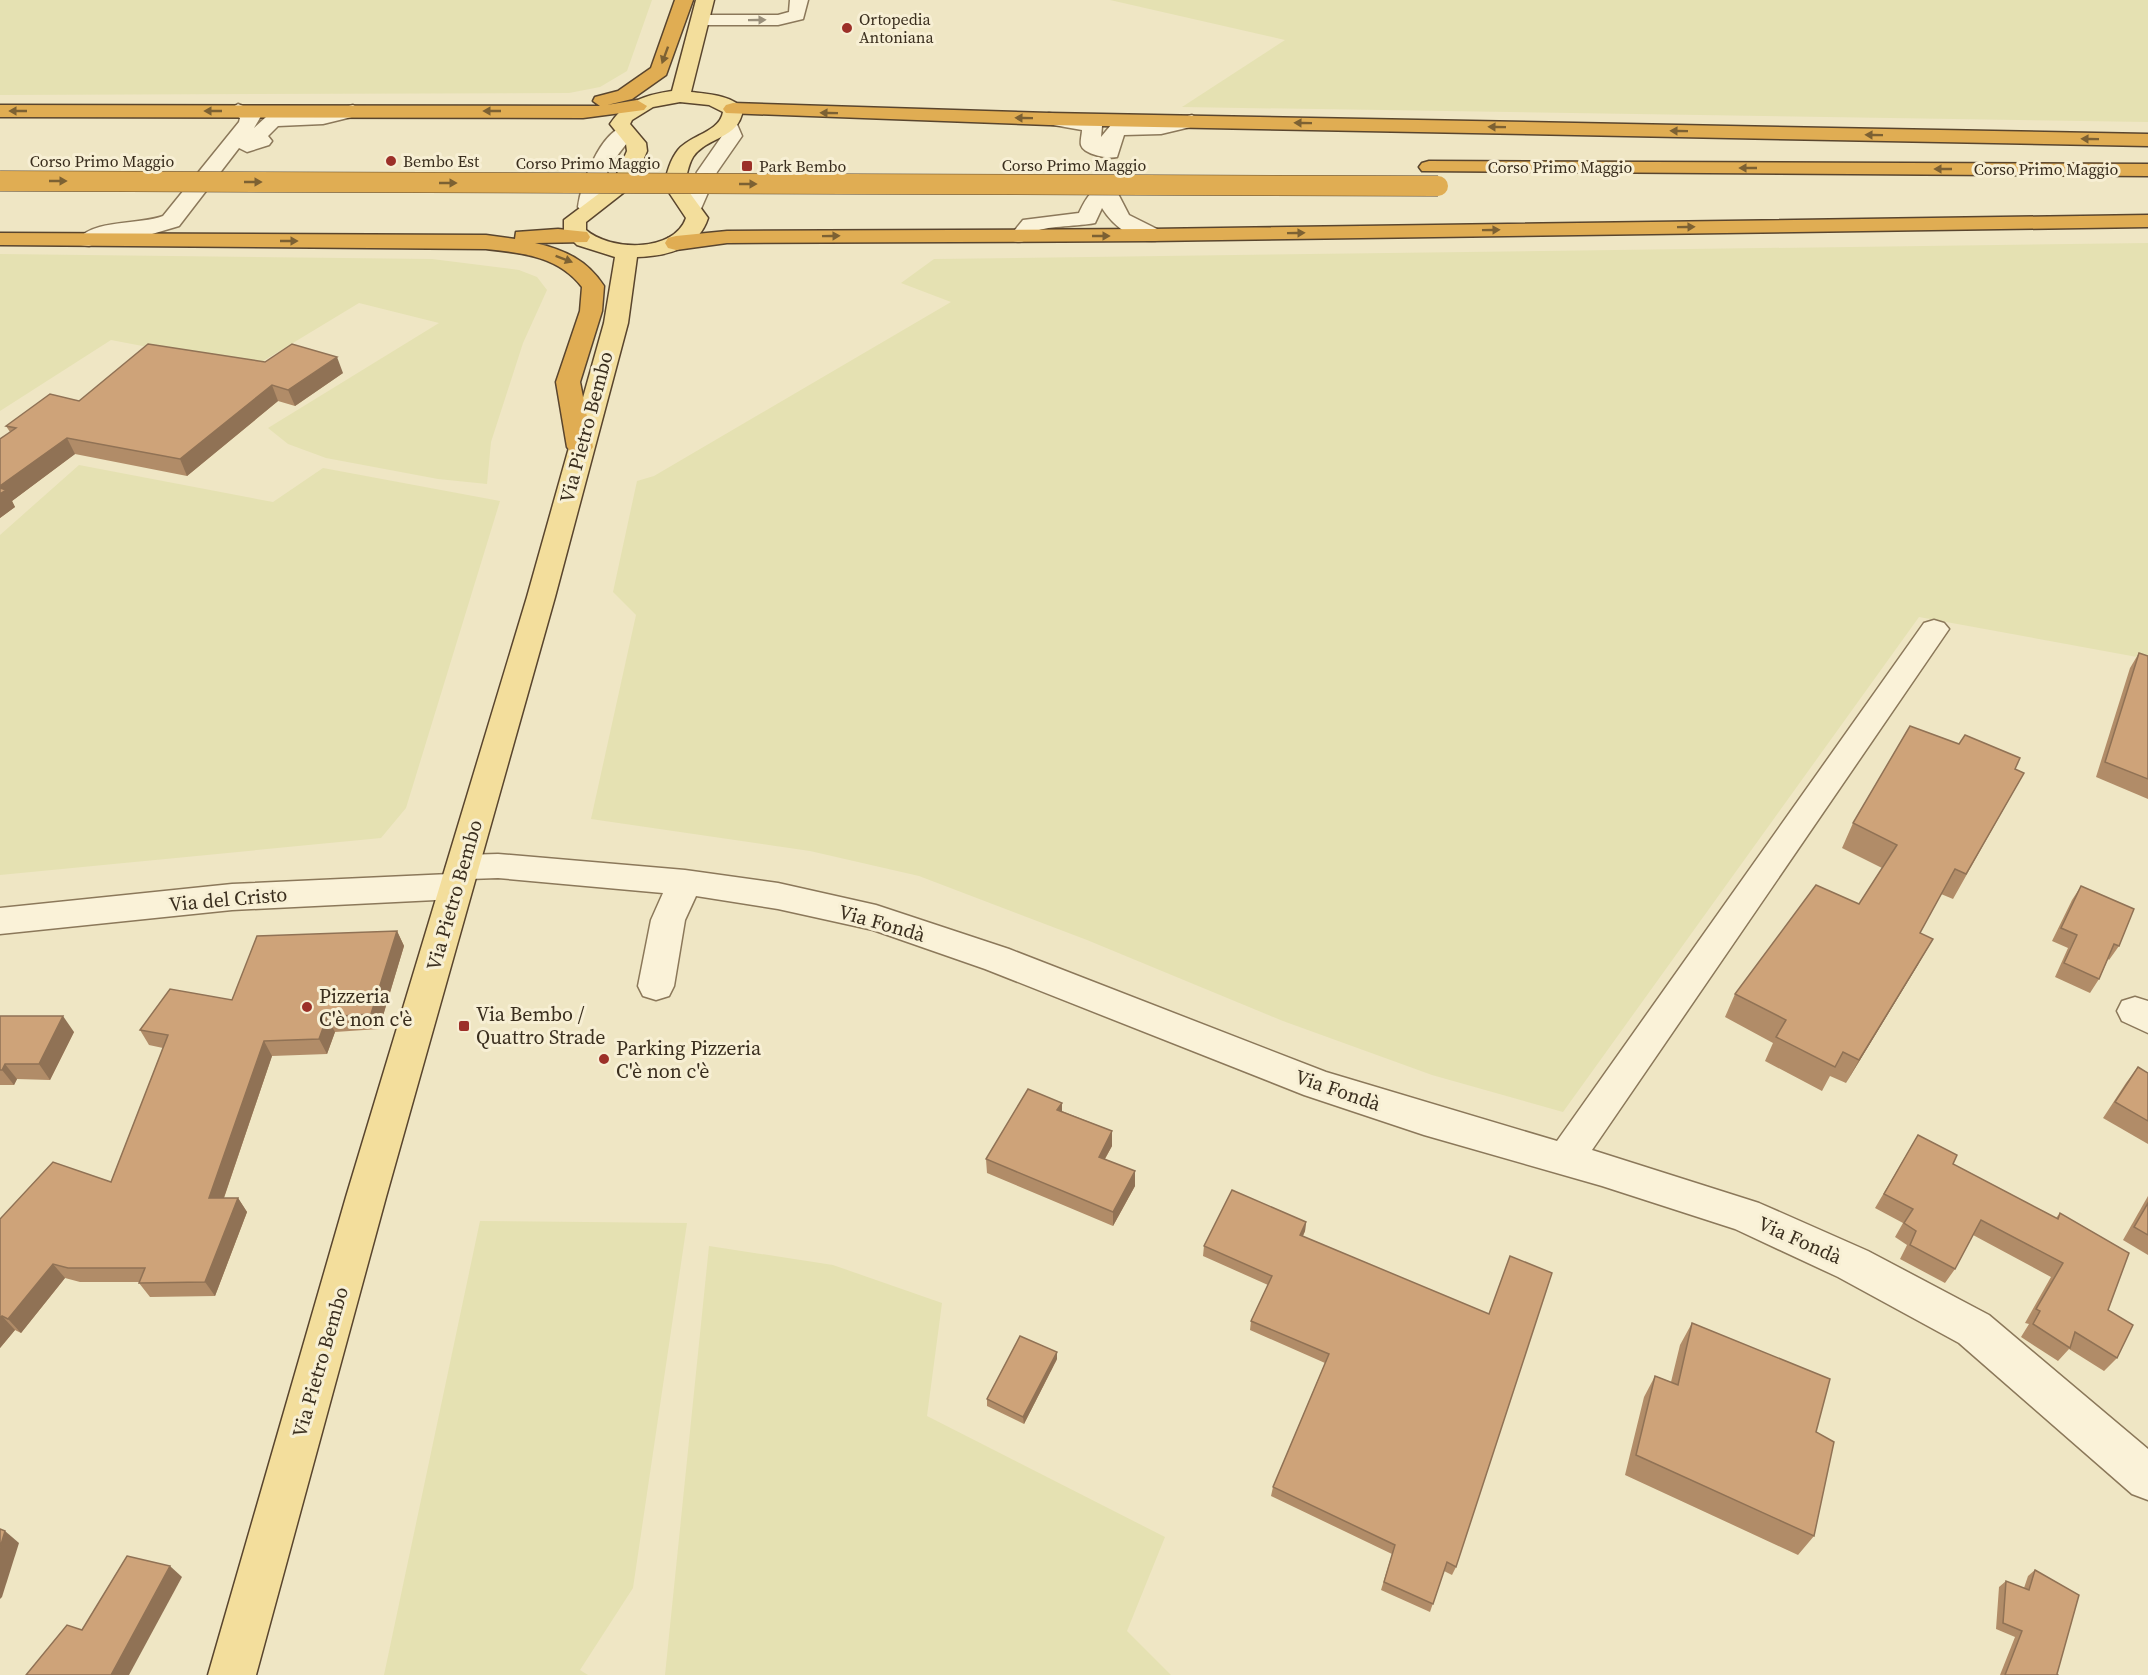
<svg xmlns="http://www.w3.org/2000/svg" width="2148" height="1675" font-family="'Source Serif 4',serif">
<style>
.farmland{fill:#e5e1b2}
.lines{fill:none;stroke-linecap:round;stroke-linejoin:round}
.minor-casing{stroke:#8b785a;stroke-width:3}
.major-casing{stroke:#59452e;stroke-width:3}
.highway-casing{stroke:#59452e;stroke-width:3}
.minor{fill:#faf2d8;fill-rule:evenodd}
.major{fill:#f3de9c;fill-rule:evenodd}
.highway{fill:#e0ad53;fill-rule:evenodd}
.highway-bridge-casing{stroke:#59452e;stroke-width:21;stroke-linecap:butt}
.highway-bridge{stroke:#e0ad53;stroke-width:20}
.wall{fill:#b18c68}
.shaded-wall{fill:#907255}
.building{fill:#cea379;stroke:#907255;stroke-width:1.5}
.oneway{fill:#9a907b}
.oneway2{fill:#7c6133}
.poi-dot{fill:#9c3028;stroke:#f7efd4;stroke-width:2}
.labels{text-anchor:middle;stroke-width:6;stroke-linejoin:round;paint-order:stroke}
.far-poi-label{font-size:16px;fill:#3a2e1e;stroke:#f7efd4;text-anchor:start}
.far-street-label{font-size:16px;fill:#3a2e1e;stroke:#f7efd4}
.street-label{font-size:20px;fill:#3a2e1e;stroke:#f7efd4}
.poi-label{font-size:20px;fill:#3a2e1e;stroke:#f7efd4;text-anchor:start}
</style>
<rect width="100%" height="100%" fill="#efe6c4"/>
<g class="farmland">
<polygon points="0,0 652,0 627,71 600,87 569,93 0,95"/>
<polygon points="1110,0 2148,0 2148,122 1182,107 1285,40"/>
<polygon points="2148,243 2148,659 1919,617 1563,1112 1432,1075 1283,1021 1087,940 919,876 810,851 591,819 636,615 613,592 637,481 654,476 951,302 901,283 934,259"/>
<polygon points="0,254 432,259 519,270 537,277 547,290 523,343 491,442 487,484 438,479 326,458 288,444 268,428 439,323 359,303 253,367 111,340 0,411"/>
<polygon points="79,465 273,502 323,468 500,501 406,808 381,838 0,875 0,535"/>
<polygon points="480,1221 687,1223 633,1588 580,1670 588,1675 384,1675"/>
<polygon points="709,1246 833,1265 942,1303 927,1416 1165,1537 1127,1631 1171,1675 665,1675"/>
</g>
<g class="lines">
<defs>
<g id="minor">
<polygon points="790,0 808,0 803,19 778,25 701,25 692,20 701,15 778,15 789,12"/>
<path d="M238 104 258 112 261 116 254 128 266 117 273 115 323 112 353 105 363 111 360 115 323 124 278 126 268 136 272 141 269 145 247 152 239 148 179 226 152 234 114 237 89 246 81 245 78 240C92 219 141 225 163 216L239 122 240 118 228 110Z"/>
<path d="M1049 113 1099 122 1102 126 1101 137 1111 125 1118 123 1161 122 1192 115 1202 121 1199 125 1161 134 1124 135 1117 157C1109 159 1084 155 1081 145 1080 141 1082 134 1082 130L1042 123 1039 119 1042 115Z"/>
<polygon points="729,120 736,122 742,136 717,172 700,211 686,211 682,207 697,172 722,136 719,126"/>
<path d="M625 126 635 132C625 147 613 158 606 175 602 187 603 202 596 211H582L578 207C581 184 600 132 625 126Z"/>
<path d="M1107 184 1114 186 1129 215 1159 230 1162 235 1159 240C1137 245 1113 226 1102 208L1095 223C1081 226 1047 226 1037 231 1027 237 1028 244 1013 241L1010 236 1023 220 1079 213C1085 200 1092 187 1107 184Z"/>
<polygon points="1934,620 1944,623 1949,629 1592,1150 1759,1203 1868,1251 1989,1315 2148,1449 2148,1500 2132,1494 1959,1343 1838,1277 1735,1229 1602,1186 1424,1135 1304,1095 985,969 873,930 778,909 696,896 685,920 674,986 669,996 656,1000 643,996 638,986 651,920 663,893 498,878 469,879 473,886 468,895 456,899 232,910 0,934 0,908 232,884 450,874 446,867 451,858 463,855 498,854 685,870 778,883 876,905 1009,949 1326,1072 1557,1141 1924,623"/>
<polygon points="2135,997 2148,1001 2148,1033 2122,1021 2117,1011 2122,1001"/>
</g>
<path id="major" d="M696 0H714L691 92C707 94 732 95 743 109 739 140 707 136 693 157 688 165 687 176 684 185L708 218C698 249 667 256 637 257L628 323 555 597 386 1197 256 1675H208L346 1197 527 597 604 323 615 257 577 245 564 232V220L613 183 627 151 626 144 610 124C625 101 646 95 672 91ZM680 102 709 105 723 112C720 132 690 135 678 150 670 160 667 173 664 185L686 218C674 253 610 251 586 230V222L632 186 647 151 646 143 630 124 632 120 653 107Z"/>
<g id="highway">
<polygon points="675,0 693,0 666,75 632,99 607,105 637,100 647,106 644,110 583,118 0,117 0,105 600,106 593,101 595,97 618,91 651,68"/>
<polygon points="733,103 1049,113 2148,134 2148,146 1049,125 726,113 723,109 726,105"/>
<polygon points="1429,161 2148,164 2148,176 1422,171 1419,167 1422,163"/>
<polygon points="2148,215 2148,227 1151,241 727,243 676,250 668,248 665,243 668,238 676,236 727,231 1151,229"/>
<path d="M558 229 587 232 590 237 587 242 535 243C565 250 587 260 604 286L602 311 580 382 593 447 589 452 580 455 571 452 567 447 556 382 580 311 582 287C558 256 522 253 486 249L0 245V233L486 235 515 239 516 232Z"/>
</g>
</defs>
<use href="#minor" class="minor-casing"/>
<use href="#major" class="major-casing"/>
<use href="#highway" class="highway-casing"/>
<use href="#minor" class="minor"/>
<use href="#major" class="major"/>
<use href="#highway" class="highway"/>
<defs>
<polyline id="highway-bridge" points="0,181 1438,186"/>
</defs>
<use href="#highway-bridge" class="highway-bridge-casing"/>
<use href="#highway-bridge" class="highway-bridge"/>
</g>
<g class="wall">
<polygon points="343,373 295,406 278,401 187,476 75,454 12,501 15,507 0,518 10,432 6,426 79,401"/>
<polygon points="2139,653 2148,656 2148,799 2096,777 2130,668"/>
<polygon points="1959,744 2024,773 1953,899 1941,894 1920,933 1919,963 1846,1083 1830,1076 1822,1091 1765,1061 1773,1043 1725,1017 1735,994 1859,904 1882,868 1842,848 1853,823"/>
<polygon points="2081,886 2119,946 2109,960 2108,959 2099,979 2090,993 2055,977 2068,948 2052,941 2072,900"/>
<polygon points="397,931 404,946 379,1029 335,1032 327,1054 272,1056 224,1198 238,1198 247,1212 215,1296 150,1297 139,1283 140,1282 80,1282 65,1278 21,1333 15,1330 0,1348 0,1219 111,1182 163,1048 149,1045 140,1030 232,1000"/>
<polygon points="0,1016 74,1032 50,1080 17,1079 14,1085 0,1085"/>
<polygon points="2138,1067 2148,1073 2148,1144 2103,1118 2126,1083"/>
<polygon points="1062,1111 1112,1131 1112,1146 1105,1159 1135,1186 1113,1226 987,1173 986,1159"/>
<polygon points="1918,1135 1953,1164 2056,1218 2060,1213 2108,1310 2117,1358 2104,1371 2069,1349 2058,1361 2021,1337 2029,1324 2025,1323 2051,1277 1973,1235 1955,1269 1945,1283 1900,1259 1907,1245 1895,1237 1903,1223 1875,1208"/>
<polygon points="2148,1196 2148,1255 2123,1240"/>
<polygon points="1306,1222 1305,1231 1303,1236 1456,1567 1452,1575 1444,1571 1430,1612 1381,1590 1392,1554 1271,1496 1273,1487 1325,1363 1250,1330 1251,1321 1268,1285 1203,1256 1204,1246"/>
<polygon points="1692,1323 1816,1432 1814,1536 1798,1555 1625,1475 1644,1397 1655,1376 1671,1382 1680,1345"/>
<polygon points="1057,1359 1024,1424 987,1406 987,1399"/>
<polygon points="2035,1570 2057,1674 2058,1675 2000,1675 2015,1637 1996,1629 1999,1587 2006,1581 2024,1588 2028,1576"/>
</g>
<g class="shaded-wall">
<polygon points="337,357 343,373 295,406 288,390"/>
<polygon points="272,385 278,401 187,476 180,459"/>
<polygon points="67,438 75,454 12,501 15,507 0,518 0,486"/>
<polygon points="397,931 404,946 379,1029 371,1014"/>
<polygon points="1933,939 1919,963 1846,1083 1859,1060"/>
<polygon points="63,1016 74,1032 50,1080 39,1064"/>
<polygon points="327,1017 335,1032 327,1054 319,1039"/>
<polygon points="264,1041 272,1056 219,1212 209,1198"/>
<polygon points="5,1064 17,1079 14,1085 2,1070"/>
<polygon points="1062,1103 1062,1117 1057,1110"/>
<polygon points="1112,1131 1112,1146 1098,1171 1099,1157"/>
<polygon points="1135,1171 1135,1186 1113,1226 1113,1212"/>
<polygon points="238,1198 247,1212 215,1296 205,1282"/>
<polygon points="1306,1222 1305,1231 1299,1244 1300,1235"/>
<polygon points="53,1264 65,1278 21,1333 8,1319"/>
<polygon points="2,1316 15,1330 0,1348 0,1318"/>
<polygon points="1057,1352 1057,1359 1024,1424 1023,1417"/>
<polygon points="5,1531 19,1543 2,1597 0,1599 0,1548"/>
<polygon points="170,1566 182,1577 129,1675 111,1675"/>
</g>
<g class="building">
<polygon points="148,344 265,362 292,344 337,357 288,390 272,385 180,459 67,438 0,486 0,439 16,428 6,426 50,394 79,401"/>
<polygon points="0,488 6,490 0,494"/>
<polygon points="2139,653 2148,656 2148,779 2105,762"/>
<polygon points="1910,726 1959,744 1965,735 2020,758 2015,769 2024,773 1966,874 1955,869 1920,933 1933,939 1859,1060 1843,1052 1835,1067 1776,1037 1786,1020 1735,994 1816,885 1859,904 1897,845 1853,823"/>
<polygon points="2081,886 2134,909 2119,946 2114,944 2099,979 2064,963 2077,935 2061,928"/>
<polygon points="397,931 371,1014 327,1017 319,1039 264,1041 209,1198 238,1198 205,1282 139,1283 145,1268 68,1268 53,1264 8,1319 2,1316 0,1318 0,1219 53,1162 111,1182 168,1035 140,1030 170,989 232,1000 257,936"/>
<polygon points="0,1016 63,1016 39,1064 5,1064 2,1070 0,1070"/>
<polygon points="2138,1067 2148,1073 2148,1121 2115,1102"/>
<polygon points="1028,1089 1062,1103 1057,1110 1112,1131 1099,1157 1135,1171 1113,1212 986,1159"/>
<polygon points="1918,1135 1957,1155 1953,1164 2058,1219 2060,1213 2129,1253 2108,1310 2133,1325 2117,1358 2075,1332 2070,1348 2033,1324 2040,1311 2036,1309 2063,1263 1981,1220 1955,1269 1910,1245 1916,1231 1904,1223 1913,1209 1884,1194"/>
<polygon points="1232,1190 1306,1222 1300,1235 1489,1314 1510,1256 1552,1273 1456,1567 1447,1562 1433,1604 1384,1582 1395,1545 1273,1487 1329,1354 1251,1321 1272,1276 1204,1246"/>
<polygon points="2148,1203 2148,1235 2134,1227"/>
<polygon points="1692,1323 1830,1379 1816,1432 1834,1442 1814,1536 1636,1455 1655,1376 1678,1385"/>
<polygon points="1020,1336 1057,1352 1023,1417 987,1399"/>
<polygon points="0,1529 5,1531 0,1548"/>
<polygon points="127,1556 170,1566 111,1675 26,1675 67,1625 82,1630"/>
<polygon points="2035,1570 2079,1595 2057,1674 2058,1675 2005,1675 2022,1631 2003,1623 2006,1581 2029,1590"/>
</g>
<defs><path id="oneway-solid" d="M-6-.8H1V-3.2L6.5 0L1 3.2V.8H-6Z" transform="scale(1.5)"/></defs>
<use class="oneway" href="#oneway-solid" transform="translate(757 20) rotate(-1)"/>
<g class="oneway2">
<use href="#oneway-solid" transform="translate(665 55) rotate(110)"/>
<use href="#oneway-solid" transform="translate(18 111) rotate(180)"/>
<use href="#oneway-solid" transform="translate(213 111) rotate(180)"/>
<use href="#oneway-solid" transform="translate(492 111) rotate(-180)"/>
<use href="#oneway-solid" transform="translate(829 113) rotate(-179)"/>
<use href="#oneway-solid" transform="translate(1024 118) rotate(-179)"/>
<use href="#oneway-solid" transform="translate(1303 123) rotate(-179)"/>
<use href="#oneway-solid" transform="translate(1497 127) rotate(-179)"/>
<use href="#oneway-solid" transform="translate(1679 131) rotate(-179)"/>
<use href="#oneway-solid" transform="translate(1874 135) rotate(-179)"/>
<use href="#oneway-solid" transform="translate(2090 139) rotate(-179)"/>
<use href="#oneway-solid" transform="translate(1748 168) rotate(-180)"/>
<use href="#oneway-solid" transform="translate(1943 169) rotate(-180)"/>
<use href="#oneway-solid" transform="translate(58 181)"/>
<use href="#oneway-solid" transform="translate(253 182)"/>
<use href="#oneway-solid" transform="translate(448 183)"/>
<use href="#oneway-solid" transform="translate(748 184)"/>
<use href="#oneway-solid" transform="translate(1686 227) rotate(-1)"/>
<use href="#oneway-solid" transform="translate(1491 230) rotate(-1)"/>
<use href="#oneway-solid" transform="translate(1296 233) rotate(-1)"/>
<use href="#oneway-solid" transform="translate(831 236) rotate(-1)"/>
<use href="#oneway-solid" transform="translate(1101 236)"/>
<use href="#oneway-solid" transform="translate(289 241)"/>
<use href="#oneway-solid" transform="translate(564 259) rotate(21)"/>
</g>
<g class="poi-dot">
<circle cx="847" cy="28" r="6"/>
<circle cx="391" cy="161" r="6"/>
<rect x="741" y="160" width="12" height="12" rx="3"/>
<circle cx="307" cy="1007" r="6"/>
<rect x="458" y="1020" width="12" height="12" rx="3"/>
<circle cx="604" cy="1059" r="6"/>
</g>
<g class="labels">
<g class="far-poi-label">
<text x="859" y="25">Ortopedia<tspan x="859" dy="18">Antoniana</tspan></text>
<text x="403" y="167">Bembo Est</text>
<text x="759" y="172">Park Bembo</text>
</g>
<g class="far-street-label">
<text x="102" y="167">Corso Primo Maggio</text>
<text x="588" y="169">Corso Primo Maggio</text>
<text x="1074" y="171">Corso Primo Maggio</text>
<text x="1560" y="173">Corso Primo Maggio</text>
<text x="2046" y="175">Corso Primo Maggio</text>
</g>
<g class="street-label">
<text transform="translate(586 427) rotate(-75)" y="7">Via Pietro Bembo</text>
<text transform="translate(454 895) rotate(-74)" y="7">Via Pietro Bembo</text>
<text transform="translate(228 899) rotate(-5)" y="7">Via del Cristo</text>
<text transform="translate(882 923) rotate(16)" y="7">Via Fondà</text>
<text transform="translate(1338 1090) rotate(19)" y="7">Via Fondà</text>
<text transform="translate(1800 1240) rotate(24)" y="7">Via Fondà</text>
<text transform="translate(320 1362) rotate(-74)" y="7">Via Pietro Bembo</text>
</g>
<g class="poi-label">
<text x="319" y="1003">Pizzeria<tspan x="319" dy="23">C'è non c'è</tspan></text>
<text x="476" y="1021">Via Bembo /<tspan x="476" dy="23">Quattro Strade</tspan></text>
<text x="616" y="1055">Parking Pizzeria<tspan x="616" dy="23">C'è non c'è</tspan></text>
</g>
</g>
</svg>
